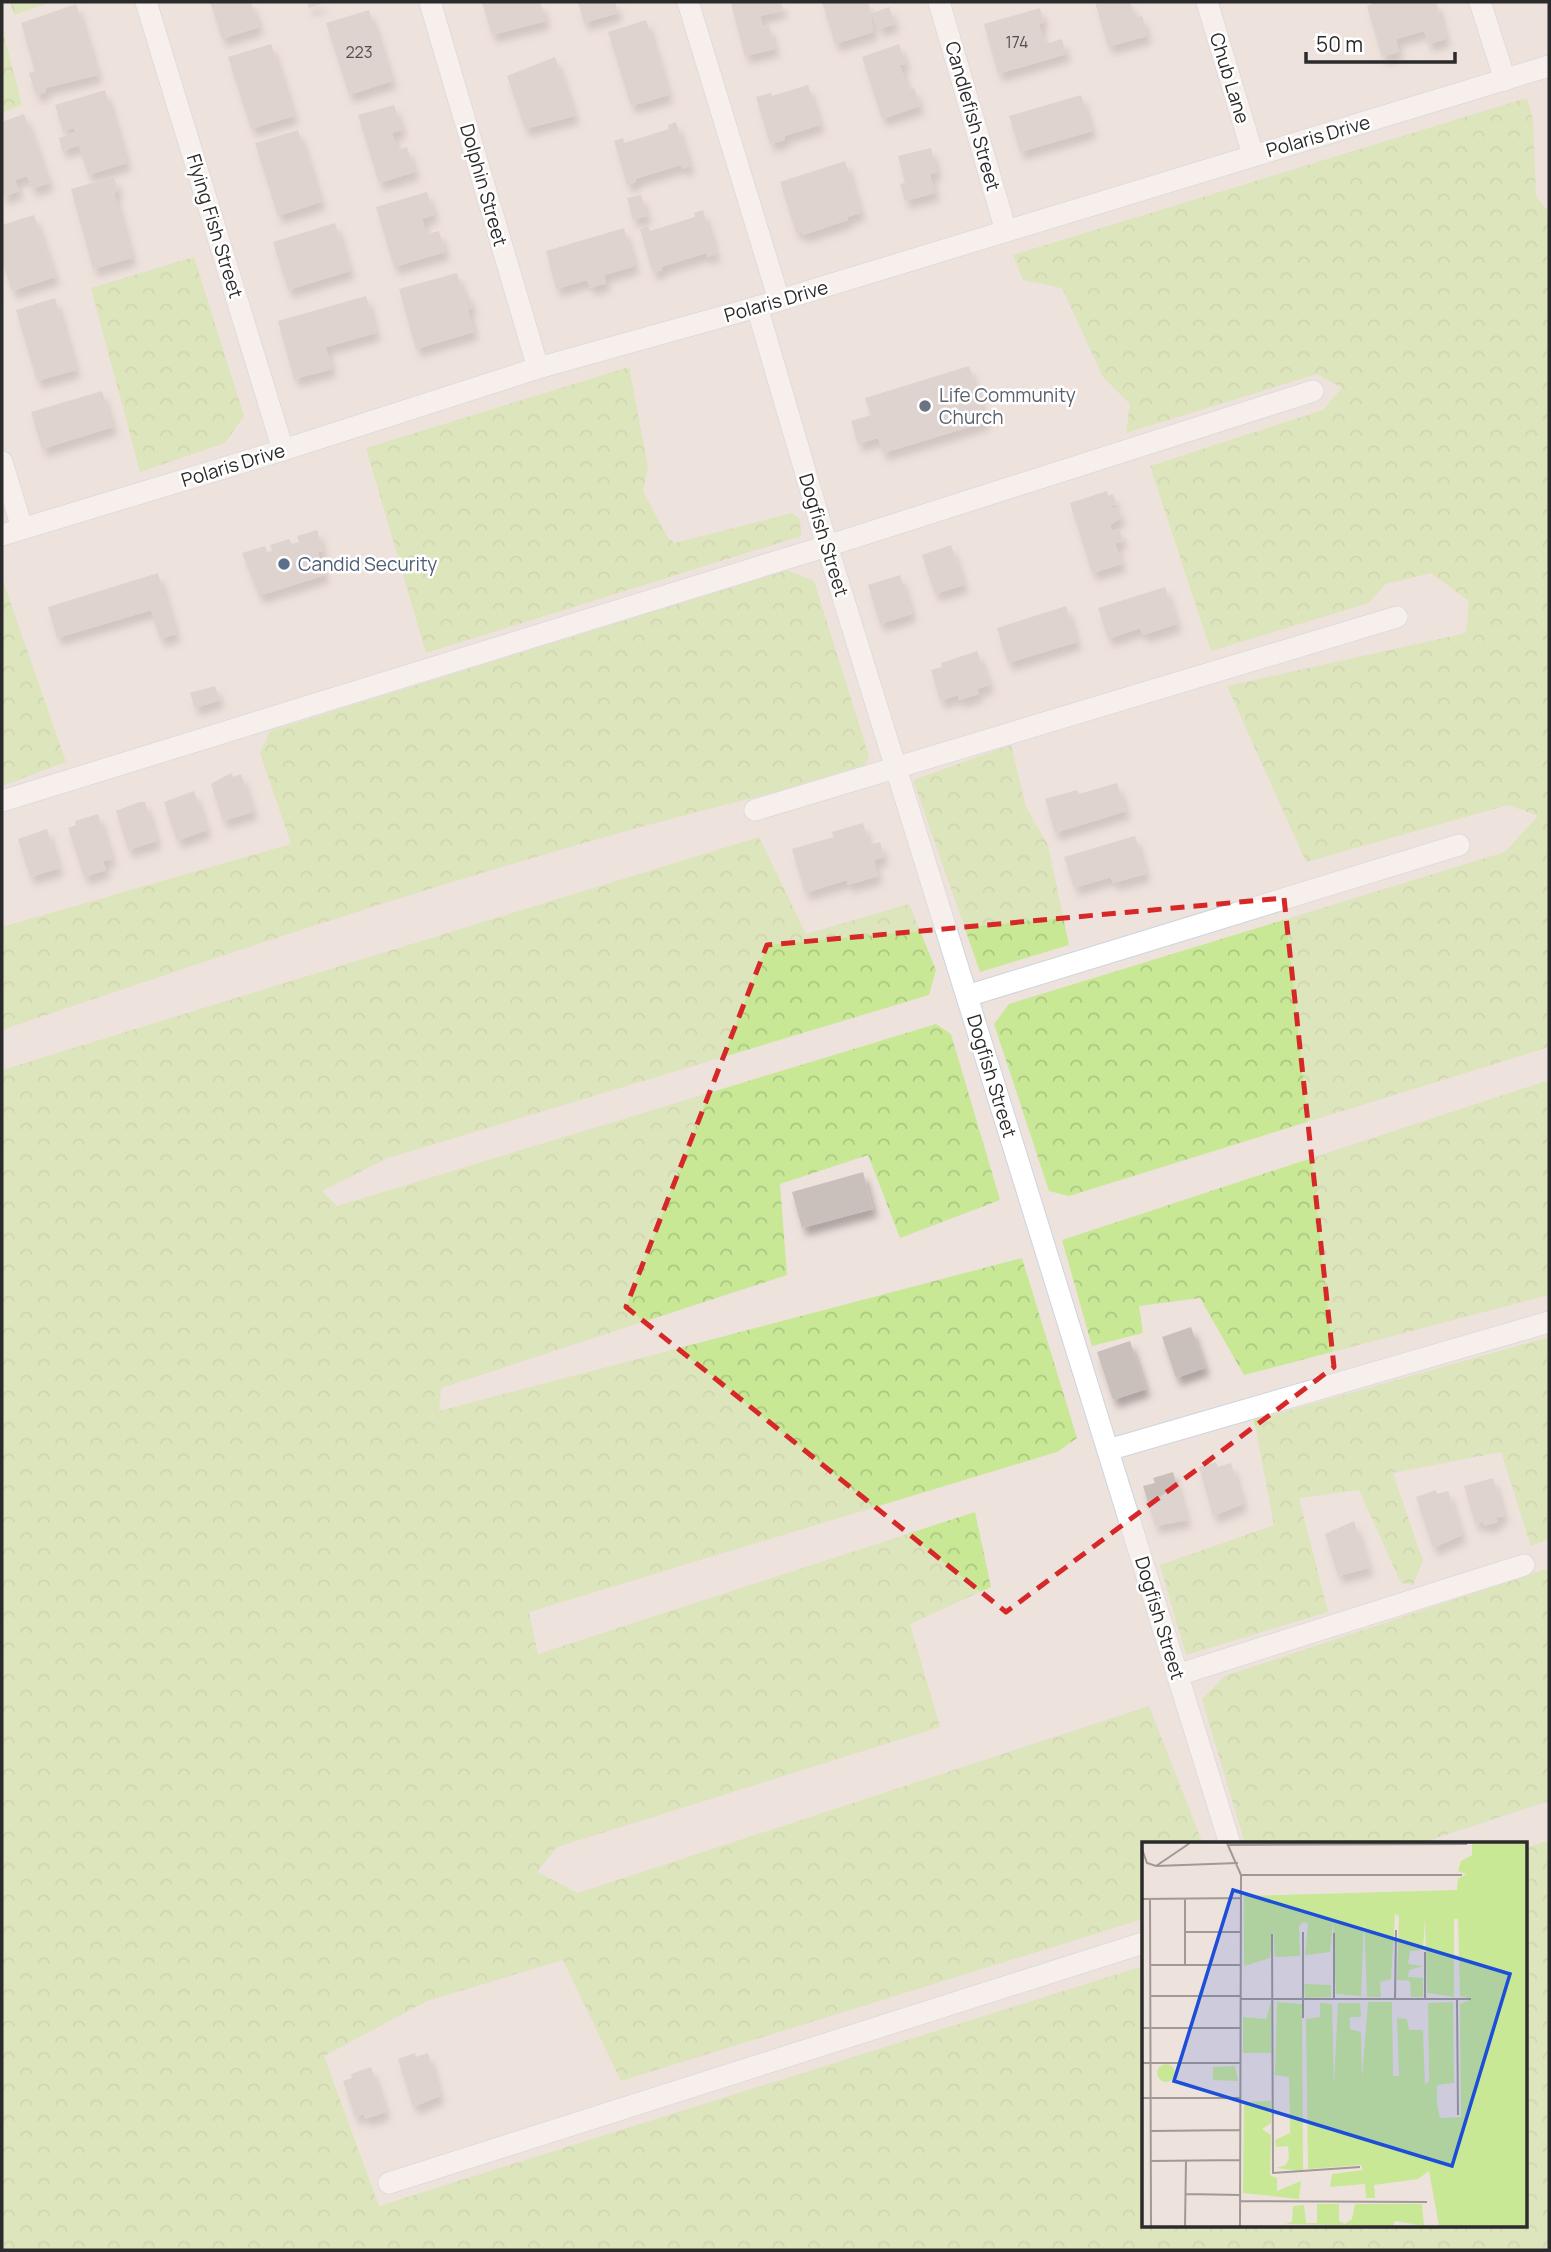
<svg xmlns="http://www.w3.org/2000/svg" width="1551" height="2252" font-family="Manrope,sans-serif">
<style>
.forest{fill:url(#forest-crowns)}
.building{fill:#c9c0bc;filter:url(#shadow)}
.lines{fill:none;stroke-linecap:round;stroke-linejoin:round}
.minor-casing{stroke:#cbd4de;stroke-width:23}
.minor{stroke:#fff;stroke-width:21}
.marked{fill:none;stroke:#d62828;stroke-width:5;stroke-dasharray:14 9;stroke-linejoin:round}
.worship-dot{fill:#6b7280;stroke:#fff;stroke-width:2.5}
.service-dot{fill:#5c6f8a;stroke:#fff;stroke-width:2.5}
.labels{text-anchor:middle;stroke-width:5;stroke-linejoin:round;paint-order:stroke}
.number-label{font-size:16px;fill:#52504f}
.street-label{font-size:19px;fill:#2b2b2b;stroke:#fff}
.worship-label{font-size:19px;fill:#5b616d;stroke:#fff;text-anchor:start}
.service-label{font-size:19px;fill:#4e5e75;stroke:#fff;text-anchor:start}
.inset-road{fill:none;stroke:#a09996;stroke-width:2}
.view{fill:#1d4ed8;fill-opacity:0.15;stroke:#1d4ed8;stroke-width:3.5}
.inset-edge{fill:none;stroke:#2b2b2b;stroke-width:3.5}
</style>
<defs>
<pattern id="forest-crowns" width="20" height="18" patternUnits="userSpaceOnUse" patternTransform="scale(1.75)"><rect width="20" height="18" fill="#c8e896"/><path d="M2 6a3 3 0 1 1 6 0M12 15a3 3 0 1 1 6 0" fill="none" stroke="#acc781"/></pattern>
<filter id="shadow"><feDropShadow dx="4.5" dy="8" stdDeviation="3.5" flood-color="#0004"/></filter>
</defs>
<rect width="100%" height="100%" fill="#eee2dd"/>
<g class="forest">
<polygon points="10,2 51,2 14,15"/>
<polygon points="2,28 22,105 2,113"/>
<polygon points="1527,98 1533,119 1536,196 1549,212 1549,1047 1069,1196 1049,1191 994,1024 1009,1004 1505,852 1538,816 1508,805 1306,862 1227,686 1466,633 1469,601 1431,573 1386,584 1369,603 1211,651 1150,466 1323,410 1342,388 1317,374 1126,433 1130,404 1103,377 1062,288 1023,280 1013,255"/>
<polygon points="194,257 244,416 225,443 140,472 91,288"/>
<polygon points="629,367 648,467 643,491 668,538 675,543 792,513 800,519 801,536 426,653 366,448"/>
<path d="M787 570 814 581 869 756 862 772C569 837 286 934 2 1030V927L291 844 260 753 270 731Z"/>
<polygon points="2,578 66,762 2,786"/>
<polygon points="1011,745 1026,807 1048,845 1069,945 980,972 913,780"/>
<polygon points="759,837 806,934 909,904 936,970 929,995 388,1158 322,1191 337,1206 936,1024 951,1034 1000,1200 900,1238 868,1155 780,1184 787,1275 441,1388 439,1411 1022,1258 1077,1438 1057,1452 529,1612 538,1654 975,1512 991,1587 910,1624 940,1727 557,1847 537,1872 578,1893 1149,1706 1203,1844 1143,1844 1143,1919 621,2081 563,1960 427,2001 324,2056 379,2206 1143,1966 1143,2226 1525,2226 1525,1848 1549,1840 1549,2250 2,2250 2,1070"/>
<polygon points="1549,1080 1549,1295 1244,1375 1200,1298 1139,1306 1143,1333 1092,1346 1062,1240"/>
<polygon points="1549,1337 1549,1539 1531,1546 1501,1452 1393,1473 1423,1561 1413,1585 1401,1583 1359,1490 1299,1498 1328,1612 1186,1655 1160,1565 1274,1525 1254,1420"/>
<polygon points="1549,1568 1549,1801 1418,1844 1245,1844 1202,1699 1225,1676"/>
</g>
<g class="building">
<polygon points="210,2 251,2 259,27 222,39"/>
<polygon points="307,2 327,2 309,8"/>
<polygon points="482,2 540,2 546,21 492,35"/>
<polygon points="578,2 615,2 618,13 584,23"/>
<polygon points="737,2 781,2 783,10 760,16 763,27 769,26 775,49 745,56 731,4"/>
<polygon points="822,2 869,3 873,32 835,44"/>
<polygon points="1095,2 1130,2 1135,18 1142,16 1147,36 1108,47"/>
<polygon points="1376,2 1436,2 1446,39 1428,44 1424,31 1396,39 1399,52 1382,57 1367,6"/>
<polygon points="76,4 98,75 45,88 46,92 36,95 29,73 35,71 21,23"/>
<polygon points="889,7 895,24 879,29 873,13"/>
<polygon points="1040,8 1044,22 1039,24 1045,44 1062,39 1066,54 998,74 984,24"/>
<polygon points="369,10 392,81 349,95 326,23"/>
<polygon points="646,20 669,95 631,106 608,32"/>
<polygon points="271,44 294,116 251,129 228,57"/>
<polygon points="899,44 906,64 900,65 908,90 914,88 920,106 882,119 862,57"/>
<polygon points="555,57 575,116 525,129 507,76"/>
<polygon points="808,85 820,125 784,136 785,140 770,144 756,97 771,93 772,96"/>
<polygon points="105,90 127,163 88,175 79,145 62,151 59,138 75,132 74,128 63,131 55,105"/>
<polygon points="1081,95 1092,131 1020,152 1009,116"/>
<polygon points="394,105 402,130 392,133 398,150 407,147 415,172 379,183 358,115"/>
<polygon points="24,114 49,183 32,189 27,176 15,180 19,191 2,197 2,122"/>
<polygon points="676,122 690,166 682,169 681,165 635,179 636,182 627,185 614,141 623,138 624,143 669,129 668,125"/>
<polygon points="298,130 321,202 278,216 255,143"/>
<polygon points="931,148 937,172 930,174 935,193 905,201 900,184 905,183 898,156"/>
<polygon points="845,161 861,213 847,217 848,220 803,235 802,231 796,233 780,182"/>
<polygon points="114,177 118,191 114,193 132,258 93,269 71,189"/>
<polygon points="427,192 434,215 422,219 427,234 439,231 445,252 394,267 376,207"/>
<polygon points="641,195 647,216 633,220 627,198"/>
<polygon points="703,210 716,254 708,257 706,253 661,267 662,270 653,273 640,229 648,226 650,231 695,217 694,213"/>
<polygon points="34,215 55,277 12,291 2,261 2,225"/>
<polygon points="335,223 350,271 288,290 273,242"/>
<polygon points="624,228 635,266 604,275 606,283 590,288 587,280 556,289 546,251"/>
<polygon points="457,273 463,293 467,292 472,308 468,309 474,332 416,349 399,289"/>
<polygon points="366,296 376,333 326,347 332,369 294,379 278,321"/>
<polygon points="55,298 76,370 37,381 16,310"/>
<polygon points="969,366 986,422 883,453 878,438 858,444 851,421 871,415 865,398"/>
<polygon points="102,391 113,427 42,449 31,412"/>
<polygon points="1107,491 1108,496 1113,494 1116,504 1111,505 1113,509 1118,508 1121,518 1110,525 1112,531 1119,529 1123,541 1115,543 1122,564 1092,573 1070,503"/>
<polygon points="317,530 323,551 318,552 325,575 259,596 242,553 265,546 267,552 272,551 270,545 289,539 292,544 299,542 297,536"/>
<polygon points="951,545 964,585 935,594 922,555"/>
<polygon points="158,573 176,634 160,639 151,610 57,638 48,607"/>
<polygon points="900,575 912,614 880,624 868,585"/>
<polygon points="1165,587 1177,624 1143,635 1140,628 1108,639 1098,608"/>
<polygon points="1066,606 1077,642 1008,663 997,628"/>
<polygon points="977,651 990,685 977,689 979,694 959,700 958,695 940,701 931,670 942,667 941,663"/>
<polygon points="215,686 220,700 195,708 190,693"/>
<polygon points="231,773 233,777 241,774 253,812 223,821 211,784"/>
<polygon points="1117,783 1126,811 1055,833 1045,799 1077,790 1079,794"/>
<polygon points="194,791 207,830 177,841 164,802"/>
<polygon points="139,802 145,802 157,841 128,850 116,811"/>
<polygon points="98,814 112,859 103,861 106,870 84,877 68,828 76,825 75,821"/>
<polygon points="863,823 869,845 880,842 884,857 874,860 878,876 848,885 847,880 805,893 792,849 834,837 832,832"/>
<polygon points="47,829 59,868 30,877 18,839"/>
<polygon points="1135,836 1146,874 1113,883 1111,877 1074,888 1064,857"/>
<polygon points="863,1172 873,1209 802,1228 792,1192"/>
<polygon points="1191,1327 1205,1368 1176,1378 1162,1337"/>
<polygon points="1130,1341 1146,1389 1113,1400 1097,1352"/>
<polygon points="1216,1462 1218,1467 1231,1463 1243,1504 1213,1516 1199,1467"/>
<polygon points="1173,1472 1187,1520 1155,1526 1143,1486 1155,1483 1153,1478"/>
<polygon points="1493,1478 1504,1516 1496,1518 1498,1522 1484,1526 1483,1522 1475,1524 1464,1486"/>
<polygon points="1436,1490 1437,1494 1448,1491 1462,1535 1433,1548 1416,1497"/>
<polygon points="1354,1521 1369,1568 1338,1576 1325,1534"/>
<polygon points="415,2053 416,2057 428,2053 440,2096 413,2107 398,2059"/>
<polygon points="371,2067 386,2112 365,2119 364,2114 355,2117 343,2081 352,2078 351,2074"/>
</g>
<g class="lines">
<defs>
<g id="minor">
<polyline points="146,2 283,450"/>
<polyline points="430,2 538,368"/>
<polyline points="688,2 779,300"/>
<polyline points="939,2 1006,231"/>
<polyline points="1207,2 1253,155"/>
<polyline points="1480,2 1505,80"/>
<polyline points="757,307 827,546 1230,1844"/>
<polyline points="2,462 22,528"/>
<polyline points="2,535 283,450 538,368 757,307 1549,66"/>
<polyline points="2,801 827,546 1313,391"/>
<polyline points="755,810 1397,617"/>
<polyline points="967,996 1459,845"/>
<polyline points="1108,1450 1549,1322"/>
<polyline points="1177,1675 1524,1565"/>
<polyline points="389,2183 1143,1943"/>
</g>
</defs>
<use href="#minor" class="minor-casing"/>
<use href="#minor" class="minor"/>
</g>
<path d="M0 0H1551V2252H0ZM1284 898 1334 1367 1006 1612 626 1307 767 945Z" fill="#eee2dd" fill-opacity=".55" fill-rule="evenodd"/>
<path class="marked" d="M1284 898 1334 1367 1006 1612 626 1307 767 945Z"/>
<circle class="worship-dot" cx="925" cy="406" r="7"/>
<circle class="service-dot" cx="284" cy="564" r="7"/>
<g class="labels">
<g class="number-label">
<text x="1017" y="48">174</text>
<text x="359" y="58">223</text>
</g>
<g class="street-label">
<text transform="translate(1230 78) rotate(73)" y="7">Chub Lane</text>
<text transform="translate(973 116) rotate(74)" y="7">Candlefish Street</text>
<text transform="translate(1318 136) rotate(-16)" y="7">Polaris Drive</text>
<text transform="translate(484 185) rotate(74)" y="7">Dolphin Street</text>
<text transform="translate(215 226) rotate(73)" y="7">Flying Fish Street</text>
<text transform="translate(776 301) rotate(-16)" y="7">Polaris Drive</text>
<text transform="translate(233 465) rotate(-17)" y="7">Polaris Drive</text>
<text transform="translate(824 535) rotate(73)" y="7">Dogfish Street</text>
<text transform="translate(992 1076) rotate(73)" y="7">Dogfish Street</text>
<text transform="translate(1160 1618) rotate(73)" y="7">Dogfish Street</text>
</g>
<g class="worship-label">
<text x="939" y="402">Life Community<tspan x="939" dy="22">Church</tspan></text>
</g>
<g class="service-label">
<text x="298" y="571">Candid Security</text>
</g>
</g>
<g transform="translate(1142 1842)">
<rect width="385" height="385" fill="#eee2dd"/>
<path d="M330 1H385V384H297L287 329 276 337 232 343 233 356H224L223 342 188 345 190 332 221 328 219 323 166 327 164 177 178 175V161L190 162 192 244 196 161H218L219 175H208V187L219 190 220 237 226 160H250L251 234H257L255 176 265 177 267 188H281L283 243 287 239 286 161 311 160 312 241 295 243V262L298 276 319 275 318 162 330 157 318 154 316 77H312V155L285 151 283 76 281 108 268 109 266 122 281 124 267 128 266 135 281 136V155H269L268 139 255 138 257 74 253 72 249 137 238 140 239 155H225L222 78 219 154 194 152 191 80 188 110 163 113 166 82 162 80 157 84 158 114 133 115 131 88 128 116 102 124V54L315 48 316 37 324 32 316 29 319 19 330 13ZM162 142 189 143V155L163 156ZM129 160V211H101V175L124 177ZM135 160 160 162 161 329 134 326 144 323 147 316 146 304 134 305 133 298 148 291 147 235 133 233ZM15 231a9 9 0 1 1 18 0a9 9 0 1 1-18 0ZM93 224 96 239 71 238V225ZM129 259V281L120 287 129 293 128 333 135 336V349L159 339 157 357 101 351 102 260ZM175 362H197V379L203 382 210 377 213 362H280L282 384 253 379 251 384 143 382 150 380 151 364 162 363 164 381H175Z" fill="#c8e896"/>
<path class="inset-road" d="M85 1 99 33 98 384M87 3 325 2M0 7 5 21 14 24 96 21M14 24 48 1M99 33H320M0 57 99 56M8 57 9 384M44 90H99M192 91V157M130 92 131 331 218 325M283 110V157M9 123H99M43 123V57M9 154H99M99 157H329M253 157 254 88M315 157 316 273M161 176V90M0 186H98M0 221H98M0 256H98M9 289 98 288M9 319 98 318M44 352 98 353M98 359 285 360M43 384 44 318"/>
<path class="view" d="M91 48 368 132 310 324 32 239Z"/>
<rect width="385" height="385" class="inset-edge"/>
</g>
<rect width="1551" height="2252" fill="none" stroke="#2b2b2b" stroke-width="7"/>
<path d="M1306 52v10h149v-10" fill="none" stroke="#2b2b2b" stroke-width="3.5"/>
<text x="1316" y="52" font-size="21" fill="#2b2b2b" stroke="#ffffff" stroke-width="5" paint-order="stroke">50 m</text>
</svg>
